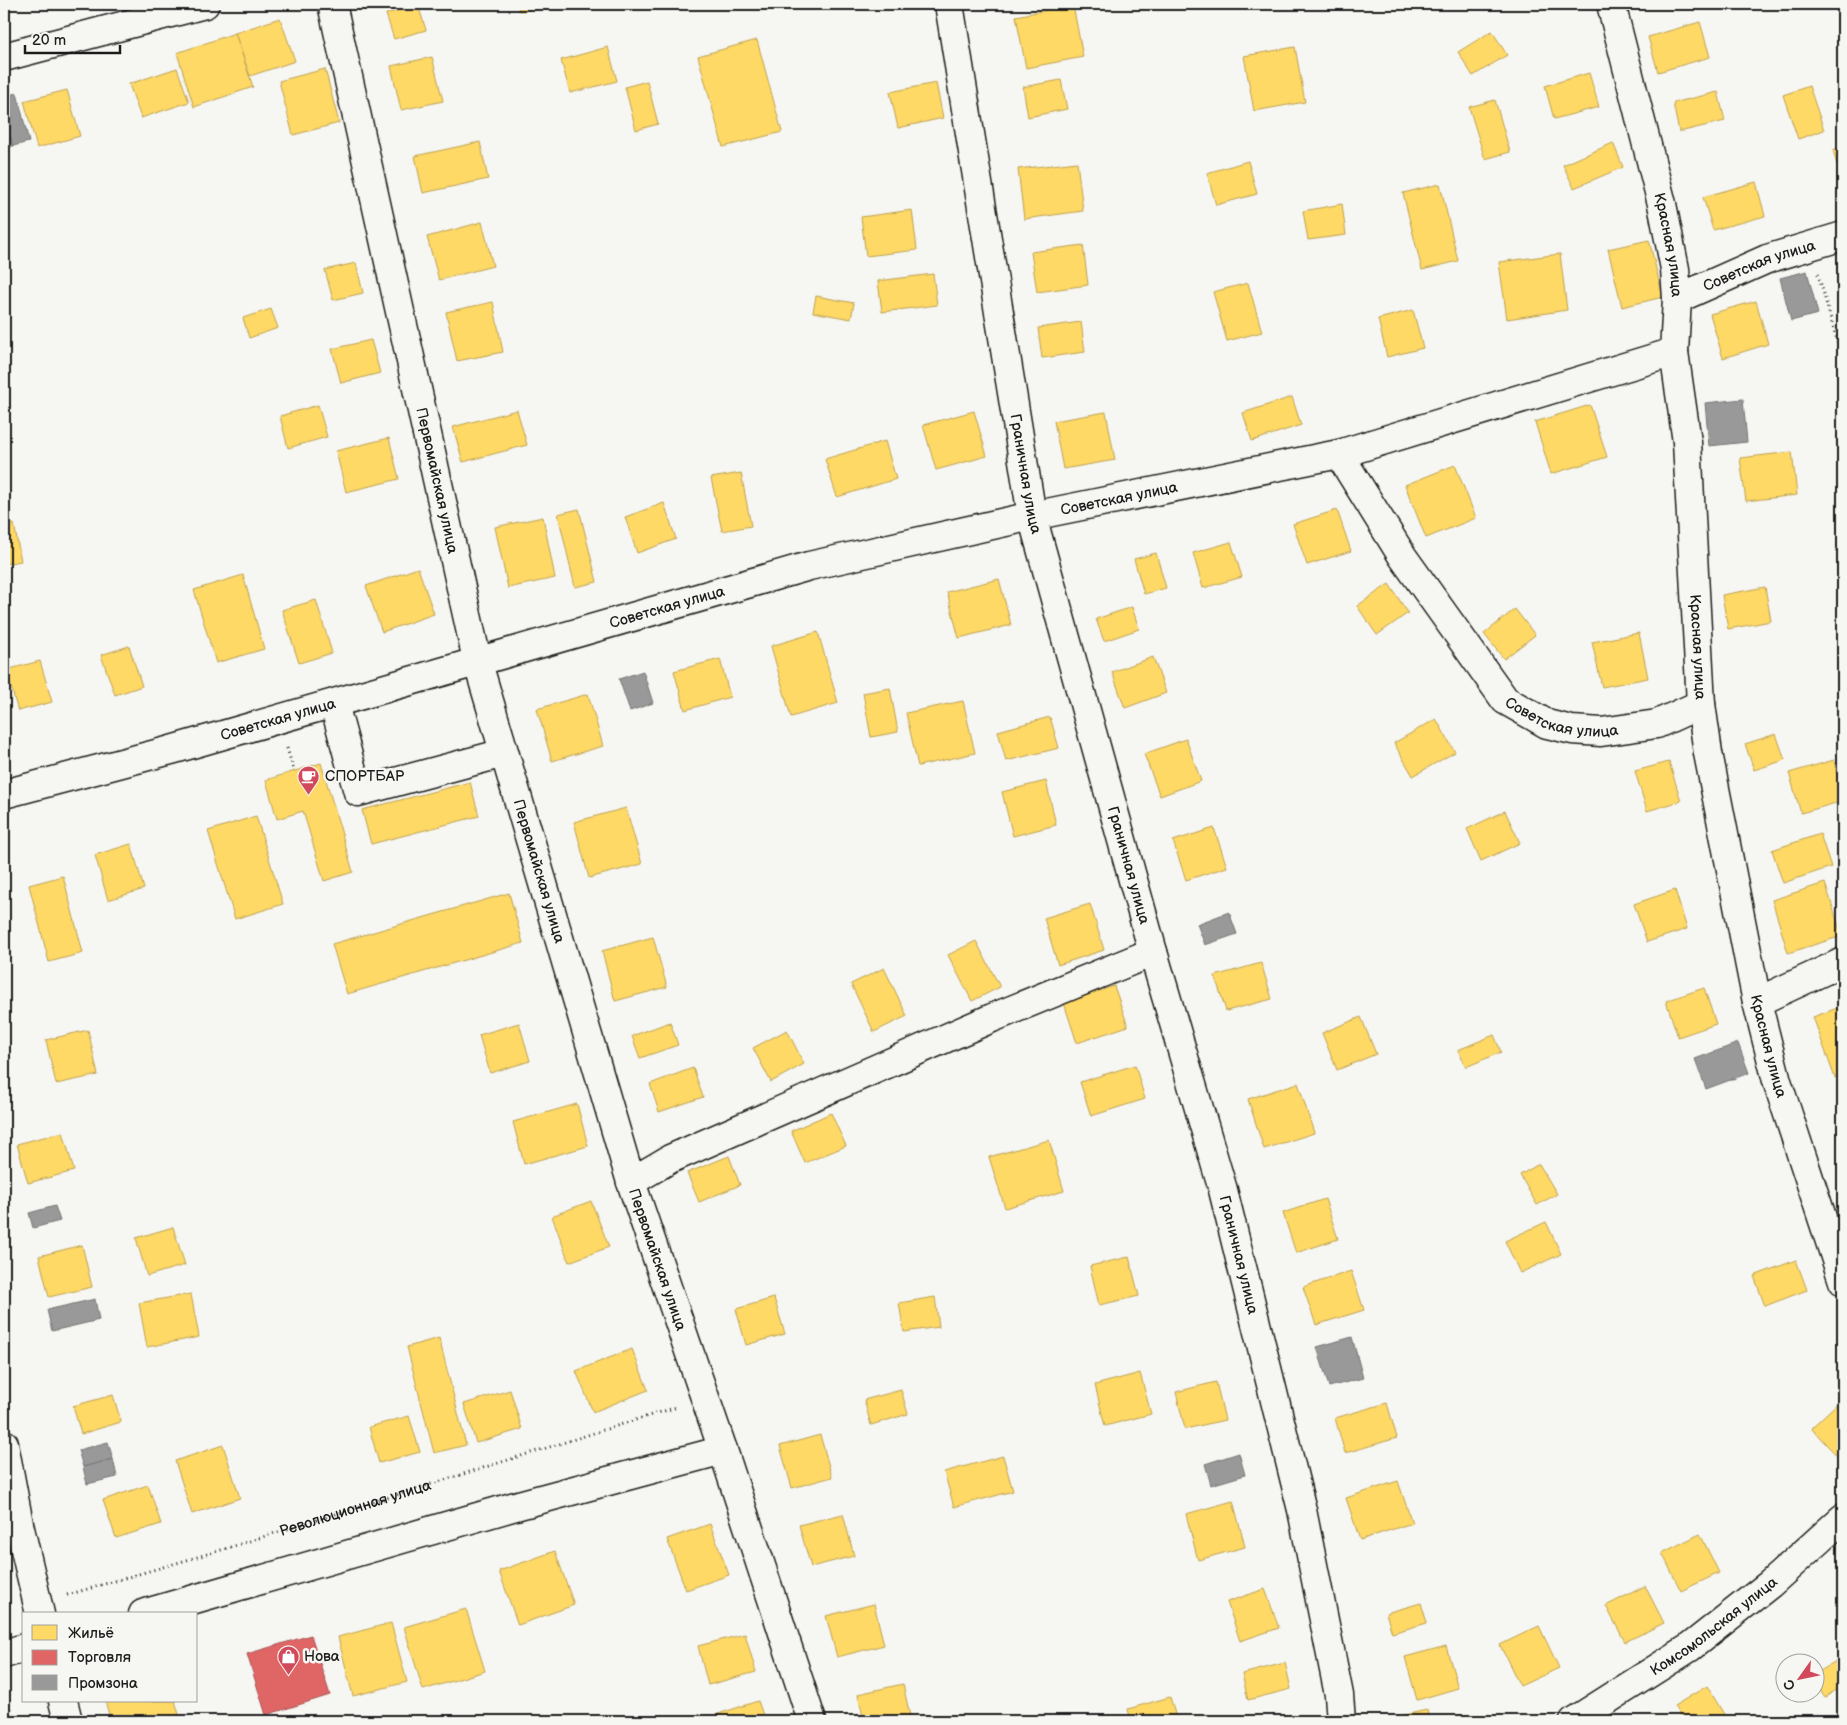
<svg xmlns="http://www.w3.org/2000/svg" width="1847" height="1725" font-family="'Balsamiq Sans',sans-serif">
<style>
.homes{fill:#ffd966;stroke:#bba050}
.shops{fill:#e06666;stroke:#a55050}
.industry{fill:#999;stroke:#747474}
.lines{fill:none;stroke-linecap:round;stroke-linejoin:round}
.minor-casing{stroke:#1c1c1c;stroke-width:31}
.major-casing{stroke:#1c1c1c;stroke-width:31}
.path{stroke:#1c1c1c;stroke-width:3;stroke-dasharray:1 4;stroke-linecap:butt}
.minor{stroke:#f6f6f2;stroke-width:28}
.major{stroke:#f6f6f2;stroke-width:28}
.labels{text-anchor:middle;stroke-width:5;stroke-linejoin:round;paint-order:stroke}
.street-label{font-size:15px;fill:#1c1c1c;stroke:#f6f6f2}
.poi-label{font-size:15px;fill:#1c1c1c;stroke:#f6f6f2;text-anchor:start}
</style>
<rect width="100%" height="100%" fill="#f6f6f2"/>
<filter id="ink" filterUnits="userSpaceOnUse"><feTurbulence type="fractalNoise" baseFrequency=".02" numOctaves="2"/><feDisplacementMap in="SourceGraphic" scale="10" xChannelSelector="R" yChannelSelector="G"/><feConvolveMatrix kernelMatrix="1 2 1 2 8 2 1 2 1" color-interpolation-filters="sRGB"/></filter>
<g filter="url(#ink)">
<g class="homes">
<polygon points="518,4 556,4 519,11"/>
<polygon points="418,5 426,30 394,39 386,14"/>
<polygon points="1073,5 1083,57 1026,68 1016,16"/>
<polygon points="280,18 295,61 250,76 235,33"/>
<polygon points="1700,22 1710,57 1658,72 1648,37"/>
<polygon points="1492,31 1507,55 1473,76 1458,52"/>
<polygon points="235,33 253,87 194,107 177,53"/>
<polygon points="757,40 782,132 723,147 698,56"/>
<polygon points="608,47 617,81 570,93 561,60"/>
<polygon points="1295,47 1305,102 1254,111 1244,56"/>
<polygon points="432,57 443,101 401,110 391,66"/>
<polygon points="177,68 189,102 141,118 129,84"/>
<polygon points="325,69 339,123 293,135 279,81"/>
<polygon points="1589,73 1599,107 1554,119 1545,86"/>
<polygon points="1061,80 1067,109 1028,117 1023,87"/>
<polygon points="647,81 658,124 636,130 625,87"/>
<polygon points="936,83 943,118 898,128 890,92"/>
<polygon points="1809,86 1824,130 1798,139 1783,95"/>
<polygon points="67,90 80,136 37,148 24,101"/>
<polygon points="1718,92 1725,121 1679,132 1673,103"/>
<polygon points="1495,100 1510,152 1485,159 1469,107"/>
<polygon points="480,142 488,179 423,193 415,156"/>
<polygon points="1613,143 1623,167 1574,188 1563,165"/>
<polygon points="1843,147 1843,187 1833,150"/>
<polygon points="1248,161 1257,194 1216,205 1207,173"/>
<polygon points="1077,162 1083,211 1024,219 1018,169"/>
<polygon points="1756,182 1765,216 1713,230 1703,197"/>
<polygon points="1440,184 1458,261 1422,270 1403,193"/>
<polygon points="1342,204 1346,235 1308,240 1303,211"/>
<polygon points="912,210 917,250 866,256 861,217"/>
<polygon points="482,222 493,266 439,280 427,237"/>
<polygon points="1649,240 1663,297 1622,307 1608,249"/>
<polygon points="1083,245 1088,285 1037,292 1031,252"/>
<polygon points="1560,254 1567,310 1507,319 1499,262"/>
<polygon points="356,263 363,293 333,300 325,270"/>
<polygon points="933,274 937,305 882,312 878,281"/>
<polygon points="1248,283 1262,332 1227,341 1213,292"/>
<polygon points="816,296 854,303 851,319 813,312"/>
<polygon points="1756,301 1768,344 1723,358 1710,314"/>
<polygon points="493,302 503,352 457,361 446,312"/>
<polygon points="271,309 278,328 249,338 243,318"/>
<polygon points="1413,310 1423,348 1387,357 1378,319"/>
<polygon points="1081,322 1085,352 1042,358 1038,328"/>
<polygon points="371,340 380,373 341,383 332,349"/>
<polygon points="1292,397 1301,425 1252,441 1243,413"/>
<polygon points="318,405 327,437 288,448 280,416"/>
<polygon points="1590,405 1607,457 1551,474 1535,422"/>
<polygon points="517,410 527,445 463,462 453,427"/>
<polygon points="974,411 987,456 936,470 923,425"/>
<polygon points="1106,412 1115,460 1063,469 1054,421"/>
<polygon points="389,438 399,479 346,492 336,451"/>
<polygon points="885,441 896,479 837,497 825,459"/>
<polygon points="1792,452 1797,495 1746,501 1740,458"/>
<polygon points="1455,465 1476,518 1426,538 1405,485"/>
<polygon points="741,473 751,526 722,531 711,478"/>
<polygon points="664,503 676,539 637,553 625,517"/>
<polygon points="579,509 597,582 575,587 558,514"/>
<polygon points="1337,510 1351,551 1307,565 1293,524"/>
<polygon points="543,517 555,578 508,588 495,527"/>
<polygon points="14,524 21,561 4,564 4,526"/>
<polygon points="1231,542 1242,577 1203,588 1193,553"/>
<polygon points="1156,553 1166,588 1144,594 1134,559"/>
<polygon points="418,568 434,614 382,632 366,586"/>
<polygon points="243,575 264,649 216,663 194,590"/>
<polygon points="999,579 1011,625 959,638 947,592"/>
<polygon points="1389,584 1408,613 1377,635 1357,606"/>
<polygon points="1765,587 1771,621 1728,629 1722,595"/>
<polygon points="316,600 332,653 299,663 282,610"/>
<polygon points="1132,607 1139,629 1104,641 1096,619"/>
<polygon points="1515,609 1535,635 1504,659 1484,634"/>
<polygon points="818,632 838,703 791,717 771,646"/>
<polygon points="1639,633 1648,678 1602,687 1592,642"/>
<polygon points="129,646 142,686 115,695 101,655"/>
<polygon points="1153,657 1166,693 1125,708 1112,672"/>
<polygon points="720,659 730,697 685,710 674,671"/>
<polygon points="40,661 52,702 18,711 6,670"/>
<polygon points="890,688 898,732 871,737 863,693"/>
<polygon points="588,694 603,746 552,761 537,709"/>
<polygon points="963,701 975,753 918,766 906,713"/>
<polygon points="1050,717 1059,748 1006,761 998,731"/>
<polygon points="1436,719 1455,752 1413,776 1394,743"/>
<polygon points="1776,734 1785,760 1754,770 1745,744"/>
<polygon points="1186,739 1201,781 1160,796 1144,754"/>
<polygon points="1834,760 1843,801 1801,813 1789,773"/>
<polygon points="1669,762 1681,801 1647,811 1635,771"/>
<polygon points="321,763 353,872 324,881 303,811 277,819 266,780"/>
<polygon points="1046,781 1056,825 1013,836 1002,792"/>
<polygon points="470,782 479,816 371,844 362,810"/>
<polygon points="626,808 642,864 589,878 574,822"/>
<polygon points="1505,811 1520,843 1481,861 1467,829"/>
<polygon points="256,816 283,904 235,919 208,831"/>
<polygon points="1214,828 1227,867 1186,880 1173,841"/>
<polygon points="1820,834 1831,867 1783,883 1772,850"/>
<polygon points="131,844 144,889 108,900 95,855"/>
<polygon points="63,876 83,953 49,962 29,885"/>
<polygon points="1825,883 1842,936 1788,953 1772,900"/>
<polygon points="1675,890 1687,929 1647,942 1634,904"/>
<polygon points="509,893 523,943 347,994 332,944"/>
<polygon points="1090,904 1104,950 1058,965 1044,918"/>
<polygon points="653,937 667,987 615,1001 602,951"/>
<polygon points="976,941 1000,987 972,1001 948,955"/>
<polygon points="1261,963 1272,999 1226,1011 1215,976"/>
<polygon points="884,968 907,1016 874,1032 851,984"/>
<polygon points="1114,986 1128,1026 1077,1043 1064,1003"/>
<polygon points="1704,988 1716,1024 1678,1037 1666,1001"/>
<polygon points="1843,1006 1843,1075 1835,1078 1813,1017"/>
<polygon points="1361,1017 1376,1054 1337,1070 1322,1033"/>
<polygon points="670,1022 678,1045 640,1058 632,1036"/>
<polygon points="519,1023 530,1061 490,1073 479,1035"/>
<polygon points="88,1030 98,1075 56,1084 46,1040"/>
<polygon points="787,1030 804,1064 771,1082 753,1048"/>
<polygon points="1494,1035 1501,1052 1466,1067 1458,1050"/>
<polygon points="1135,1065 1145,1099 1091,1116 1080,1082"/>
<polygon points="693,1068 703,1097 659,1112 650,1084"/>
<polygon points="1298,1083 1314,1133 1264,1149 1248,1099"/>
<polygon points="577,1104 588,1146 524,1164 513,1122"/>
<polygon points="831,1113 846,1146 805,1163 791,1131"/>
<polygon points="63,1132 74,1171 28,1183 17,1144"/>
<polygon points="1049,1140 1064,1191 1005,1208 989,1157"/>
<polygon points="729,1156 740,1185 699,1202 687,1173"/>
<polygon points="1539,1164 1557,1194 1537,1205 1520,1175"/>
<polygon points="1325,1199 1338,1239 1296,1253 1283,1213"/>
<polygon points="591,1201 609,1247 569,1262 552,1216"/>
<polygon points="1546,1222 1561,1254 1520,1273 1505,1241"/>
<polygon points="173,1227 185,1265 147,1276 136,1238"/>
<polygon points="82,1245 92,1287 49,1297 39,1256"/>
<polygon points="1129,1257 1139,1296 1099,1305 1090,1266"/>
<polygon points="1796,1260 1807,1290 1765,1306 1754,1276"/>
<polygon points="1351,1271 1364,1310 1316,1325 1303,1287"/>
<polygon points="191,1294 199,1337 147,1347 139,1303"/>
<polygon points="935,1297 939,1327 904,1332 899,1303"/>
<polygon points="774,1298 785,1334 746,1345 736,1309"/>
<polygon points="439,1338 466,1445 434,1453 407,1347"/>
<polygon points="632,1349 648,1390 593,1412 576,1371"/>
<polygon points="1140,1373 1151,1414 1105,1426 1095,1385"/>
<polygon points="1216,1382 1225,1420 1185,1429 1176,1392"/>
<polygon points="510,1390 522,1429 476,1443 464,1404"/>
<polygon points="901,1390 908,1414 871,1425 864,1400"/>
<polygon points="113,1395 121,1422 81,1434 73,1406"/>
<polygon points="1843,1398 1843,1457 1841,1460 1811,1428"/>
<polygon points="1387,1403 1397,1438 1345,1453 1335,1418"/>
<polygon points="409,1416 420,1452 379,1463 369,1427"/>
<polygon points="820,1435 832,1477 792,1488 780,1446"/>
<polygon points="223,1445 240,1498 192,1514 175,1461"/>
<polygon points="1003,1456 1013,1491 954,1507 944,1472"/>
<polygon points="1398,1481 1412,1523 1360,1540 1346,1498"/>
<polygon points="148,1485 161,1524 116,1538 103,1500"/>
<polygon points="1233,1501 1245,1547 1198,1560 1186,1514"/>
<polygon points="843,1514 854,1556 811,1567 799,1525"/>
<polygon points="710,1524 729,1575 686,1590 667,1539"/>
<polygon points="1700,1534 1719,1573 1681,1591 1662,1553"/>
<polygon points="555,1551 574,1605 518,1625 499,1571"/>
<polygon points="1645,1586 1664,1623 1625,1642 1606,1606"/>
<polygon points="1265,1589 1279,1628 1240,1641 1227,1602"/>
<polygon points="1421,1603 1427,1623 1392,1633 1386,1613"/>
<polygon points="874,1604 884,1645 837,1657 826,1616"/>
<polygon points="466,1609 485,1671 423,1690 404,1627"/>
<polygon points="391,1623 407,1682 353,1696 338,1637"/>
<polygon points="1539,1626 1559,1668 1520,1686 1500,1645"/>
<polygon points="745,1634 756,1672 708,1685 698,1646"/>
<polygon points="1446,1646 1458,1688 1417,1700 1405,1657"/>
<polygon points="1843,1657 1843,1686 1825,1697 1814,1681 1814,1674"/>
<polygon points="1285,1663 1291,1689 1248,1700 1242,1674"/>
<polygon points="903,1684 911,1721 864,1721 858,1694"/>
<polygon points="1707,1686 1725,1716 1716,1721 1683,1721 1674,1706"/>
<polygon points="1170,1697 1177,1721 1131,1721 1128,1709"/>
<polygon points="105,1701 175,1701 181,1721 111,1721"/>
<polygon points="758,1701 765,1721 721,1721 718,1714"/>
<polygon points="1427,1710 1429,1721 1400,1721 1399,1716"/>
</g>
<polygon class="shops" points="311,1635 330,1695 266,1715 247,1654"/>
<g class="industry">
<polygon points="17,93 29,142 13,146 4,113 4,96"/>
<polygon points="4,113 13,146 4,149"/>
<polygon points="1807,271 1818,314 1791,321 1780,278"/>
<polygon points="1743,399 1747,442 1709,446 1705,403"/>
<polygon points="643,671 653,703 630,711 619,679"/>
<polygon points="1229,912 1237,934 1205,945 1197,924"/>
<polygon points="1738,1043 1749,1073 1706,1089 1695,1059"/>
<polygon points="55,1206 60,1221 33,1228 29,1213"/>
<polygon points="95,1299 99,1320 52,1331 47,1310"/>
<polygon points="1352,1337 1363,1378 1329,1387 1317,1347"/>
<polygon points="108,1442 113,1459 83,1467 78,1450"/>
<polygon points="1239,1453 1245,1475 1211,1485 1205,1464"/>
<polygon points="113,1459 117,1477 87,1484 83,1467"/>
</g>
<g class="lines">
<defs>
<g id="minor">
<path id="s2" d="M332 4 477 660 631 1182 723 1450 812 1721"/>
<path id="s3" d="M949 4 1032 516 1153 952 1223 1190 1302 1510 1339 1695 1341 1721"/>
<path id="s4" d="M1611 4 1662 204 1675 269 1677 299 1674 352 1687 442 1701 704 1708 753 1757 1002 1777 1081 1843 1281"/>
<polyline points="4,57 205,4"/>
<path id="s5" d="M1677 299 1767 259 1843 236"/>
<path id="s6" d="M1339 454 1403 557 1505 700 1547 724 1572 730 1601 732 1657 724 1701 704"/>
<polyline points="334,704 358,792 504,753"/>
<path id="s7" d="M4 794 171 750 809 566 1032 516 1339 454 1674 352"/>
<polyline points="1757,1002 1843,962"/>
<polyline points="631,1182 670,1159 992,1018 1153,952"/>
<polyline points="143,1614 519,1505 723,1450"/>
<polyline points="4,1654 24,1648"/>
<path id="s8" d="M1574 1721 1689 1648 1770 1584 1843 1518"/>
</g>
<g id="major">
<polyline points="4,1444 19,1524 40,1614"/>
<polyline points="63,1701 68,1721"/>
</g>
</defs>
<use href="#minor" class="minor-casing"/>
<use href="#major" class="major-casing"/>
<g class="path">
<polyline points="1818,274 1838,344 1843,355"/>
<polyline points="287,748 294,771"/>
<path id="s1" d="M67 1595 221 1550 677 1407"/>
<polyline points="4,1690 14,1721"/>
</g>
<use href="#minor" class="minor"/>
<use href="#major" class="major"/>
</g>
</g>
<defs>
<symbol id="cafe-pin" viewBox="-11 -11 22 30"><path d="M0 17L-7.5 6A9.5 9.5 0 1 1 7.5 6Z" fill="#d1495b" stroke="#f6f6f2"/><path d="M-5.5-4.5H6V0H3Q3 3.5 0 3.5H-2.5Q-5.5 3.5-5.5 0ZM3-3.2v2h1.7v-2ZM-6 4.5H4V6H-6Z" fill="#fff"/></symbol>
<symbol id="shop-pin" viewBox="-11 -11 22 30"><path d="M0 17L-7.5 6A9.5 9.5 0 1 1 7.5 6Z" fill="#d1495b" stroke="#f6f6f2"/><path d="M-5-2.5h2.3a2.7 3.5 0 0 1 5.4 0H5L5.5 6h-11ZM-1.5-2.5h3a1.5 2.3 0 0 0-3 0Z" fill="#fff"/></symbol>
</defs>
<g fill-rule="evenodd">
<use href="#cafe-pin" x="296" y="764" width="25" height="34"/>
<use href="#shop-pin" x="276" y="1644" width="25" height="34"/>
</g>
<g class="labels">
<g class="street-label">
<text dy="5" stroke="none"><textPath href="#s4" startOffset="248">Красная улица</textPath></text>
<text dy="5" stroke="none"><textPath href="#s5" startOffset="89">Советская улица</textPath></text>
<text dy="5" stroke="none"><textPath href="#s3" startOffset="476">Граничная улица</textPath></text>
<text dy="5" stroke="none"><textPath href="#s2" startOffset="488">Первомайская улица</textPath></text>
<text dy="5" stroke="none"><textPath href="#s7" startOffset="1154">Советская улица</textPath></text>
<text dy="5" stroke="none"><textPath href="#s7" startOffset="689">Советская улица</textPath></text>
<text dy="5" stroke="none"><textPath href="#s4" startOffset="652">Красная улица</textPath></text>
<text dy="5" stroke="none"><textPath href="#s6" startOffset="358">Советская улица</textPath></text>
<text dy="5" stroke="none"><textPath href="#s7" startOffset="284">Советская улица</textPath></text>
<text dy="5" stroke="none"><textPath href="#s3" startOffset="881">Граничная улица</textPath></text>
<text dy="5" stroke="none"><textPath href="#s2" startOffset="892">Первомайская улица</textPath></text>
<text dy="5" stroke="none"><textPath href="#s4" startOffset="1058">Красная улица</textPath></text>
<text dy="5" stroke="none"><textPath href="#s3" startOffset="1286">Граничная улица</textPath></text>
<text dy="5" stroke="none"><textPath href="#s2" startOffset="1298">Первомайская улица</textPath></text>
<text dy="5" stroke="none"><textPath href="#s1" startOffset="301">Революционная улица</textPath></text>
<text dy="5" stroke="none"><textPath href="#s8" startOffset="169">Комсомольская улица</textPath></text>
</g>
<g class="poi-label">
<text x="325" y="781">СПОРТБАР</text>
<text x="304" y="1661">Нова</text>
</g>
</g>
<rect width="1847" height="1725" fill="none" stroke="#f6f6f2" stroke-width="20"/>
<rect x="10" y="10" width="1827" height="1705" fill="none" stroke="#1c1c1c" stroke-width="2" filter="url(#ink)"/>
<rect x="22" y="1612" width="175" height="90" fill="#f6f6f2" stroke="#9f9f9c"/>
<rect x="32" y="1625" width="25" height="15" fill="#ffd966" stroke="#9f9f9c"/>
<text x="68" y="1638" font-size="15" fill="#1c1c1c">Жильё</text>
<rect x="32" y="1650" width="25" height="15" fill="#e06666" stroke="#9f9f9c"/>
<text x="68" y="1662" font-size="15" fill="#1c1c1c">Торговля</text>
<rect x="32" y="1675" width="25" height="15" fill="#999999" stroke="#9f9f9c"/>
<text x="68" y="1688" font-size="15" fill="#1c1c1c">Промзона</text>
<g transform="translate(1800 1678) rotate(237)"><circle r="24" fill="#f6f6f2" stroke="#9f9f9c"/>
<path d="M0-4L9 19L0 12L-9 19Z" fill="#d1495b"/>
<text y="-8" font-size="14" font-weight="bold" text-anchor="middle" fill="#1c1c1c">С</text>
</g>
<path d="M25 45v8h95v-8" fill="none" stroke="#1c1c1c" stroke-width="2.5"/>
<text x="32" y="45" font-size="15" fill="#1c1c1c" stroke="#f6f6f2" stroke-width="4" paint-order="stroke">20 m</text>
</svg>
